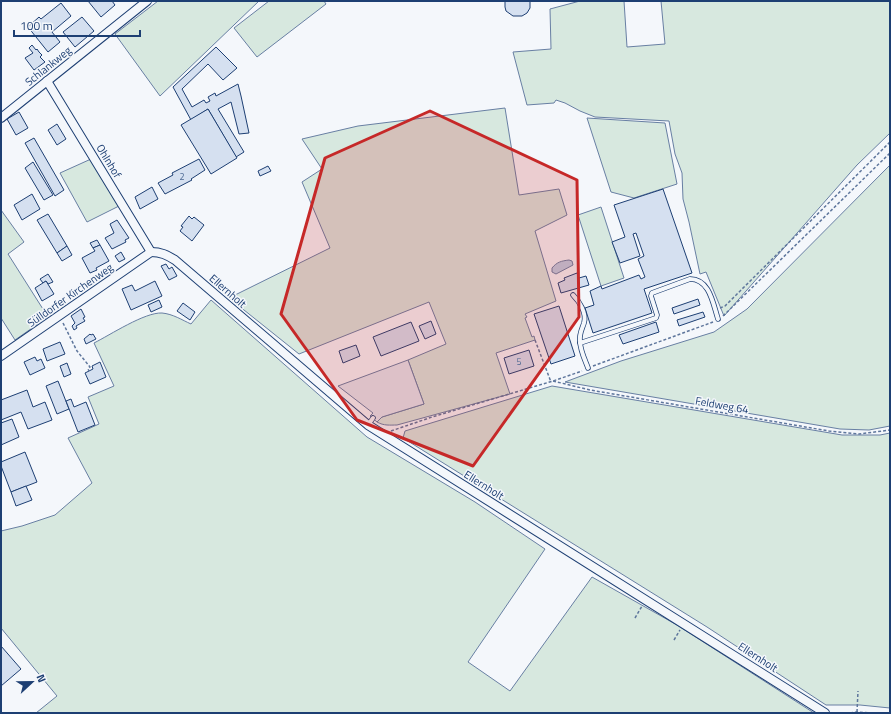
<svg xmlns="http://www.w3.org/2000/svg" width="891" height="714" font-family="'Titillium Web',sans-serif">
<style>
.green{fill:#d7e8df;stroke:#687fa3}
.parking{fill:#e3e8f0;stroke:#687fa3}
.water{fill:#bed0e5;stroke:#687fa3}
.building{fill:#d5e0f0;stroke:#1d3f73}
.lines{fill:none;stroke-linecap:round;stroke-linejoin:round}
.lane-casing{stroke:#1d3f73;stroke-width:5.5}
.street-casing{stroke:#1d3f73;stroke-width:10}
.path{stroke:#5e769c;stroke-width:1.5;stroke-dasharray:3 2;stroke-linecap:butt}
.lane{stroke:#f4f7fb;stroke-width:4}
.street{stroke:#f4f7fb;stroke-width:8}
.marked{fill:#c62828;fill-opacity:0.2;stroke:#c62828;stroke-width:3;stroke-linejoin:round}
.labels{text-anchor:middle;stroke-width:3;stroke-linejoin:round;paint-order:stroke}
.number-label{font-size:9px;fill:#4b6792}
.street-label{font-size:11px;fill:#1d3f73;stroke:#f4f7fb}
</style>
<rect width="100%" height="100%" fill="#f4f7fb"/>
<g class="green">
<polygon points="158,1 259,1 160,96 115,34"/>
<polygon points="269,1 324,1 326,4 257,57 234,28"/>
<polygon points="580,1 624,1 627,47 665,44 661,1 890,1 890,133 857,165 724,316 706,272 700,274 689,222 683,199 682,173 675,154 669,121 595,117 580,111 565,103 556,100 554,103 527,105 513,52 551,49 550,9"/>
<path d="M505 108 519 195 559 189 567 215 535 231 556 301 525 314 527 317 525 318 532 337 534 336 535 340 496 353 510 394 397 425C390 425 384 426 377 422L382 417 424 404 408 360 446 344 429 302 299 354 229 298 330 248 302 182 322 169 302 139 358 126Z"/>
<polygon points="587,118 665,123 677,184 634,198 611,192"/>
<polygon points="91,159 119,206 87,222 60,173"/>
<polygon points="890,165 890,426 869,430 840,429 565,382 621,361 714,332 747,309"/>
<polygon points="601,207 624,278 601,286 578,215"/>
<polygon points="1,210 24,242 8,254 48,317 15,340 1,318"/>
<path d="M211 300 367 437 475 502 545 549 468 662 510 691 592 577 677 625 814 713H36L57 696 1 628V531L22 526 55 515 92 483 68 438 99 424 88 397 114 386 94 343C110 335 145 312 162 313 173 314 182 320 191 324Z"/>
<polygon points="552,386 842,435 880,435 890,433 890,708 860,705 826,705 707,627 403,438 405,431"/>
</g>
<polygon class="parking" points="408,360 424,404 382,417 377,422 370,416 373,413 338,386"/>
<path class="water" d="M569 260 572 261 573 265 556 274 552 272V268C557 262 561 261 569 260Z"/>
<g class="building">
<polygon points="88,1 112,1 115,5 101,17"/>
<polygon points="505,1 530,1 530,8 527,13 522,16 513,16 506,11 505,7"/>
<polygon points="61,3 71,16 52,32 60,42 48,52 28,27 39,17 41,19"/>
<polygon points="82,17 94,31 75,47 63,32"/>
<polygon points="32,45 36,50 37,49 39,52 42,55 40,57 45,62 34,70 25,58 33,53 29,48"/>
<polygon points="216,47 237,68 223,80 208,64 182,89 192,107 204,100 206,103 210,101 208,97 215,93 216,96 238,84 241,96 249,133 239,134 231,102 218,109 244,152 236,157 208,109 191,120 173,87"/>
<polygon points="208,109 237,158 211,174 181,125"/>
<polygon points="19,112 28,128 16,135 7,119"/>
<polygon points="57,124 66,139 57,145 48,130"/>
<polygon points="34,138 64,190 55,196 25,143"/>
<polygon points="199,159 205,170 191,179 192,180 165,194 158,183 173,175 172,173"/>
<polygon points="33,162 53,195 44,200 25,168"/>
<polygon points="268,166 271,171 260,176 258,171"/>
<polygon points="152,187 158,199 140,209 135,197"/>
<polygon points="663,189 692,273 644,289 652,313 593,333 585,308 594,305 590,291 601,286 602,289 639,275 641,279 645,277 638,259 644,256 636,233 633,234 640,256 620,263 612,242 625,237 614,205"/>
<polygon points="32,194 40,209 22,220 14,205"/>
<polygon points="48,214 67,246 57,253 37,220"/>
<polygon points="189,216 192,219 194,217 204,225 192,241 180,231 183,227 181,226"/>
<polygon points="117,220 129,238 125,240 126,242 112,249 105,238 114,233 110,224"/>
<polygon points="97,240 100,245 93,248 90,243"/>
<polygon points="100,245 109,261 96,268 97,270 90,273 82,258 95,251 93,248"/>
<polygon points="67,246 72,255 62,261 57,253"/>
<polygon points="121,252 125,259 119,262 115,256"/>
<polygon points="166,264 169,269 172,267 177,276 169,280 161,266"/>
<polygon points="577,273 579,278 586,276 589,285 561,293 558,283 565,280 564,278"/>
<polygon points="48,274 53,282 48,284 46,281 43,283 40,279"/>
<polygon points="46,281 54,294 42,301 35,288"/>
<polygon points="155,281 162,296 131,310 122,289 132,285 135,291"/>
<polygon points="698,299 700,305 674,314 672,308"/>
<polygon points="159,300 162,307 151,312 148,305"/>
<polygon points="183,303 195,312 190,320 177,311"/>
<polygon points="559,306 575,356 551,364 534,314"/>
<polygon points="81,309 85,317 83,318 85,321 76,326 77,328 74,330 72,326 75,323 71,316"/>
<polygon points="703,312 705,317 679,326 677,320"/>
<polygon points="431,321 436,334 425,339 419,326"/>
<polygon points="411,322 419,341 381,356 373,337"/>
<polygon points="656,322 659,332 623,344 619,335"/>
<polygon points="90,334 91,335 93,334 96,339 86,344 84,339"/>
<polygon points="60,342 65,354 47,361 43,349"/>
<polygon points="356,345 360,356 343,363 339,351"/>
<polygon points="529,350 534,366 509,374 504,358"/>
<polygon points="35,357 37,361 41,359 45,368 30,375 24,362"/>
<polygon points="100,362 106,377 90,384 85,373 93,369 92,366"/>
<polygon points="67,363 71,374 64,377 60,366"/>
<polygon points="58,381 69,409 57,414 46,386"/>
<polygon points="27,390 33,407 45,402 52,420 28,429 21,412 1,420 1,400"/>
<polygon points="71,399 74,407 86,402 95,425 78,432 66,401"/>
<polygon points="12,419 19,437 1,445 1,423"/>
<polygon points="25,452 37,482 11,492 1,466 1,462"/>
<polygon points="26,486 32,500 16,506 11,492"/>
<polygon points="1,646 21,669 1,686"/>
</g>
<g class="lines">
<defs>
<g id="lane">
<path d="M573 295C579 301 587 313 584 323 582 329 579 334 580 341 580 350 585 360 588 368"/>
<path d="M580 343 656 318 657 315 651 296 652 293 690 279C710 279 713 304 718 319"/>
<polyline points="368,425 373,418"/>
</g>
<g id="street">
<polyline points="47,81 151,252"/>
<polyline points="1,118 147,1"/>
<path d="M151 252C161 252 167 255 175 260L368 425 825 713"/>
<polyline points="1,356 151,252"/>
</g>
</defs>
<use href="#lane" class="lane-casing"/>
<use href="#street" class="street-casing"/>
<g class="path">
<polyline points="720,308 725,306 890,142"/>
<polyline points="723,316 890,153"/>
<polyline points="63,323 77,351 90,367 88,369 89,371"/>
<polyline points="535,340 551,382"/>
<polyline points="593,366 713,322"/>
<polyline points="553,381 590,390 829,431 859,434 890,430"/>
<polyline points="391,431 432,417 553,381 582,371"/>
<polyline points="635,618 642,606"/>
<polyline points="674,640 680,630"/>
<polyline points="857,712 858,691"/>
<polyline points="850,713 857,712 872,713"/>
</g>
<use href="#lane" class="lane"/>
<use href="#street" class="street"/>
</g>
<path class="marked" d="M430 111 577 180 579 317 473 466 357 420 281 314 325 158Z"/>
<g class="labels">
<g class="number-label">
<text x="182" y="180">2</text>
<text x="519" y="365">5</text>
</g>
<g class="street-label">
<text transform="translate(48 66) rotate(-39)" y="4">Schlankweg</text>
<text transform="translate(109 161) rotate(59)" y="4">Ohlnhof</text>
<text transform="translate(228 291) rotate(41)" y="4">Ellernholt</text>
<text transform="translate(70 295) rotate(-35)" y="4">Sülldorfer Kirchenweg</text>
<text transform="translate(722 405) rotate(10)" y="4">Feldweg 64</text>
<text transform="translate(484 485) rotate(32)" y="4">Ellernholt</text>
<text transform="translate(758 657) rotate(33)" y="4">Ellernholt</text>
</g>
</g>
<rect width="891" height="714" fill="none" stroke="#1d3f73" stroke-width="4"/>
<g transform="translate(32 682) rotate(68)" stroke="#f4f7fb" stroke-width="3" paint-order="stroke">
<path d="M0-3L7 15L0 10L-7 15Z" fill="#1d3f73"/>
<text y="-6" font-size="11" font-weight="bold" text-anchor="middle" fill="#1d3f73">N</text>
</g>
<path d="M14 30v6h126v-6" fill="none" stroke="#1d3f73" stroke-width="2"/>
<text x="20" y="30" font-size="12" fill="#1d3f73" stroke="#f4f7fb" stroke-width="3" paint-order="stroke">100 m</text>
</svg>
